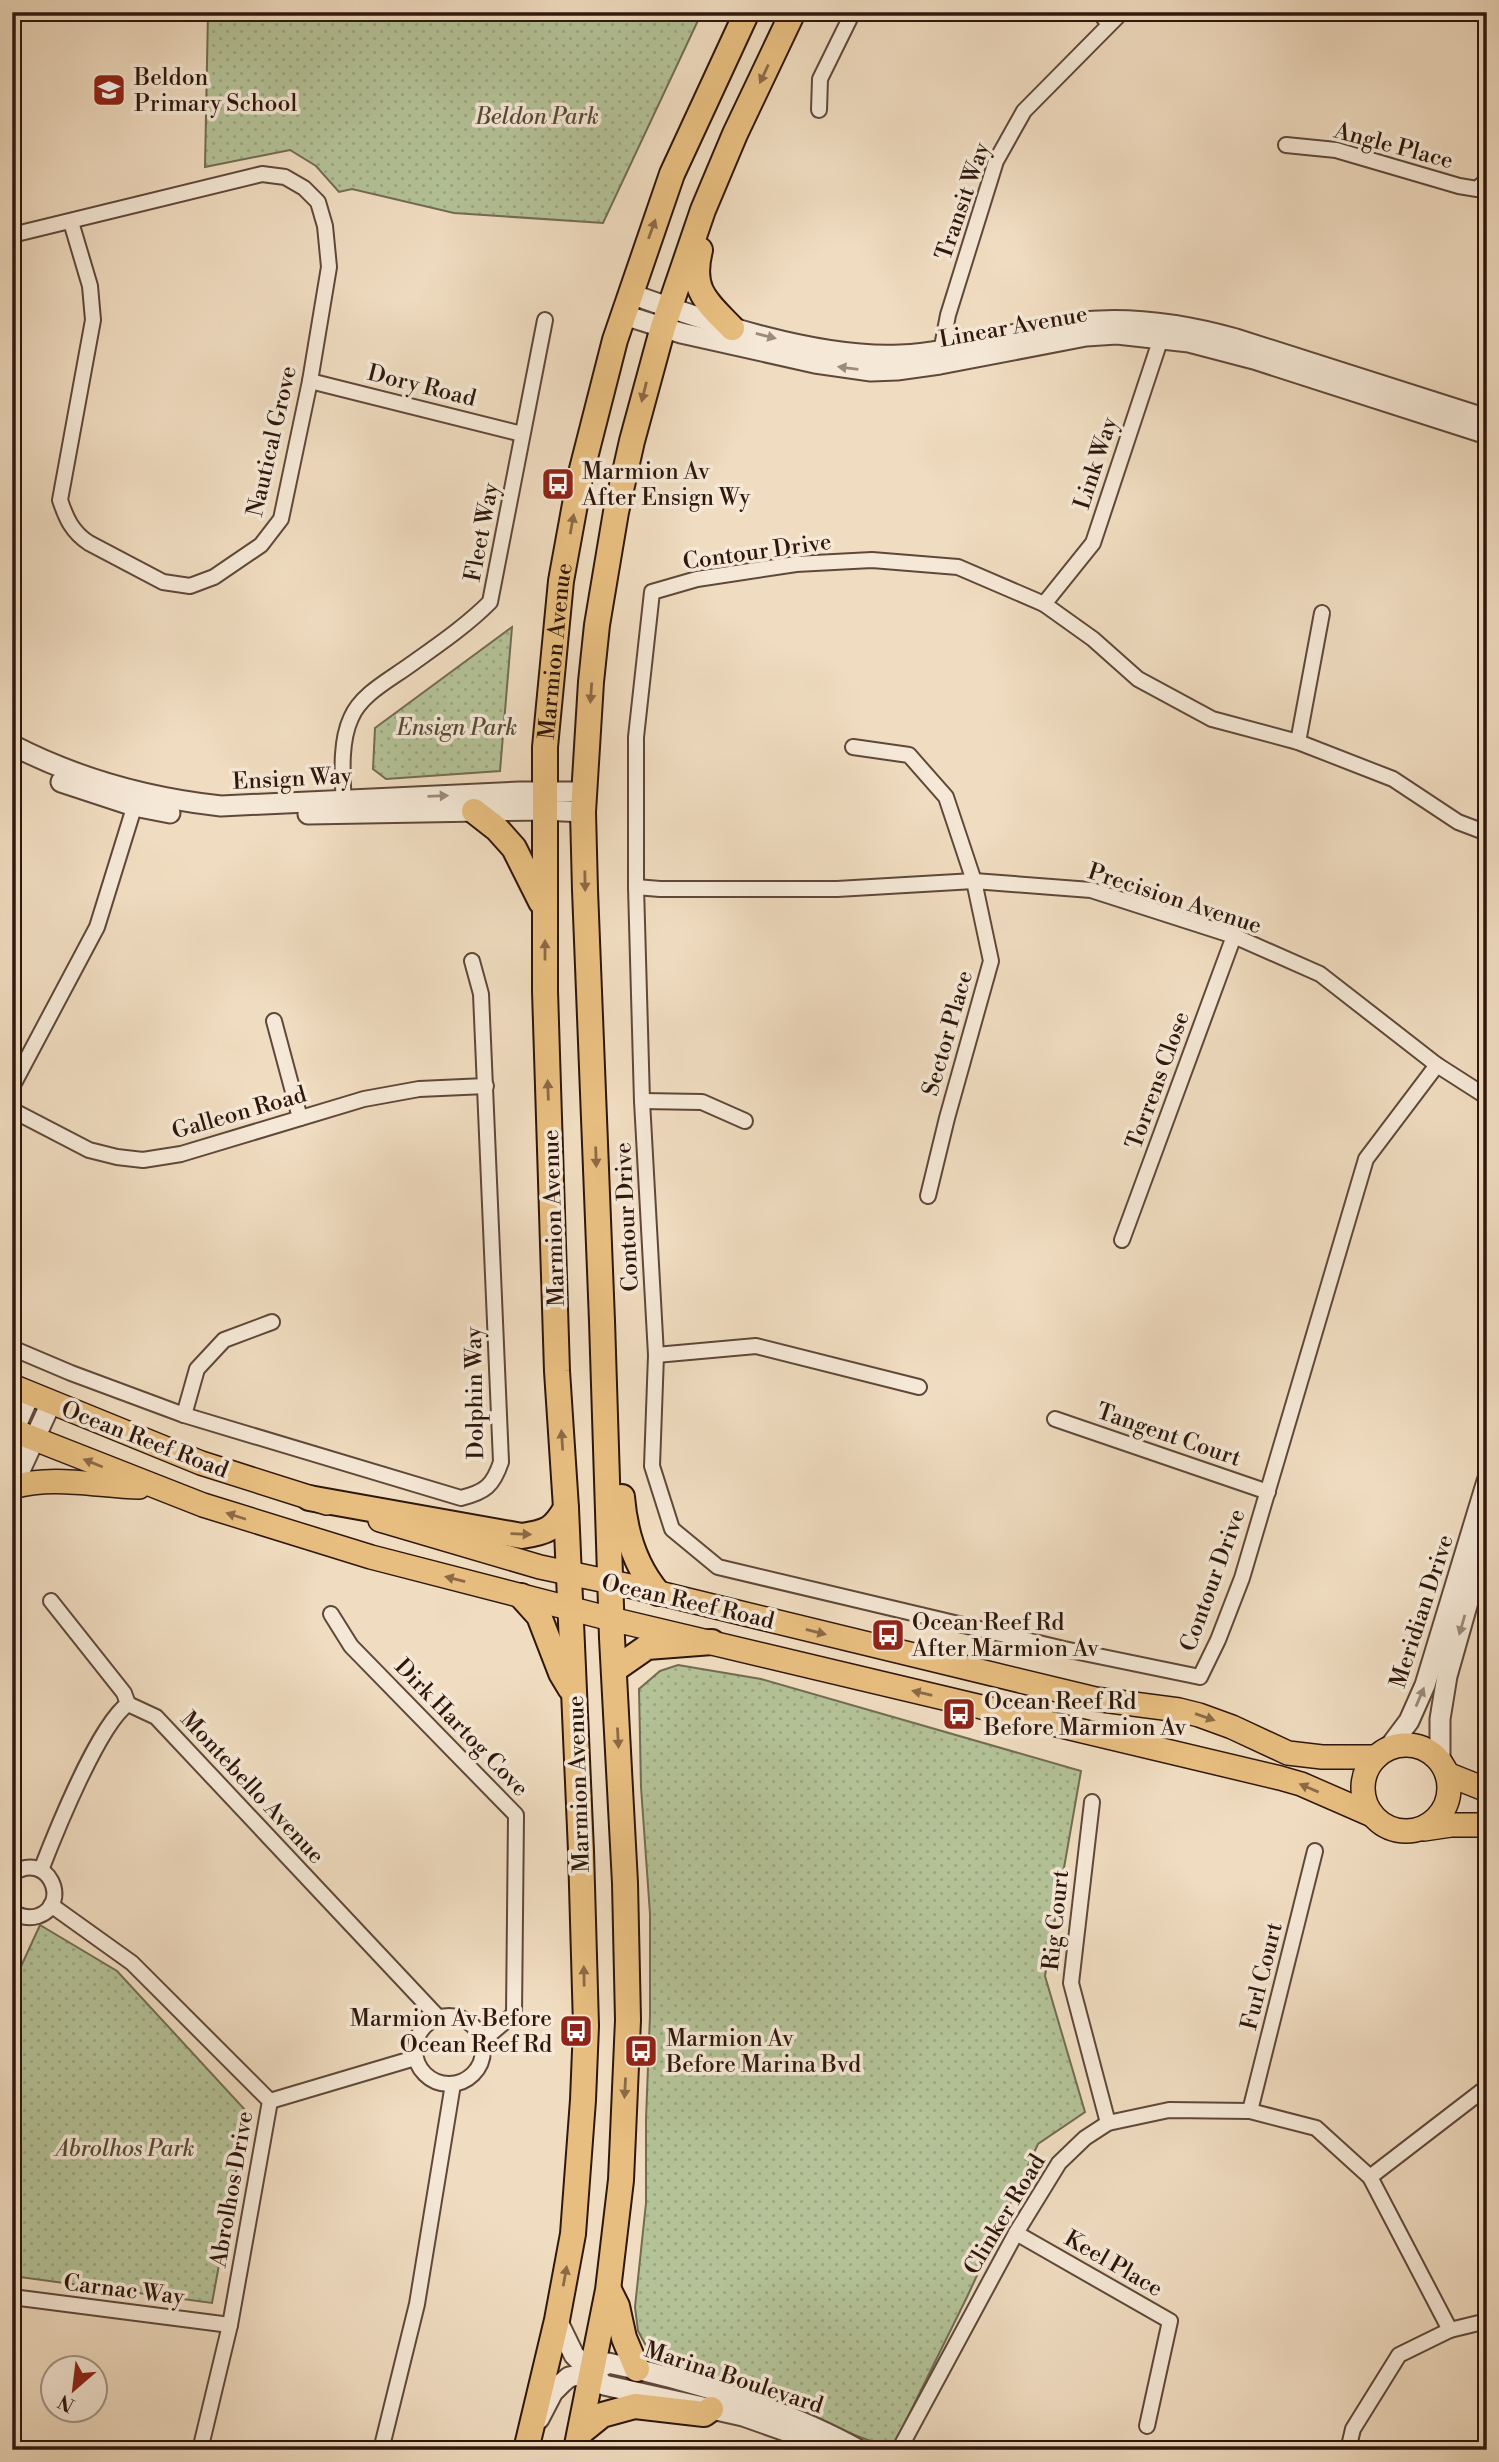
<svg xmlns="http://www.w3.org/2000/svg" width="1499" height="2462" font-family="'Libre Bodoni',serif">
<style>
.park{fill:url(#park-dots);stroke:#726c52;stroke-width:2}
.lines{fill:none;stroke-linecap:round;stroke-linejoin:round}
.minor-casing{stroke:#5f4839;stroke-width:18}
.tertiary-casing{stroke:#5f4839;stroke-width:23}
.primary-casing{stroke:#2f170c;stroke-width:26}
.trunk-casing{stroke:#2f170c;stroke-width:28}
.minor{stroke:#f5e8d6;stroke-width:14}
.tertiary{stroke:#f5e8d6;stroke-width:19}
.primary{stroke:#e8be80;stroke-width:23}
.trunk{stroke:#e8be80;stroke-width:24}
.oneway{fill:#8c6a46}
.oneway2{fill:#9c8a7b}
.labels{text-anchor:middle;stroke-width:7;stroke-linejoin:round;paint-order:stroke}
.poi-label{font-size:23px;fill:#2f170c;stroke:#f5e8d6;text-anchor:start}
.park-label{font-size:23px;font-style:italic;fill:#574a36;stroke:#f5e8d6}
.street-label{font-size:23px;fill:#2f170c;stroke:#f5e8d6}
</style>
<defs>
<pattern id="park-dots" width="8" height="8" patternUnits="userSpaceOnUse" patternTransform="scale(1.75)"><rect width="8" height="8" fill="#b4c297"/><path d="M2 2h.1M6 6h.1" fill="none" stroke="#9ba681" stroke-width="1.8" stroke-linecap="round"/></pattern>
</defs>
<rect width="100%" height="100%" fill="#f0dcc0"/>
<filter id="stains"><feTurbulence type="fractalNoise" baseFrequency=".00286" numOctaves="4"/><feColorMatrix values="0 0 0 0 .2 0 0 0 0 .09 0 0 0 0 .02 0 0 0 .5 -.17"/></filter>
<radialGradient id="worn" r=".72"><stop offset=".6" stop-color="#630" stop-opacity="0"/><stop offset="1" stop-color="#630" stop-opacity=".3"/></radialGradient>
<g class="park">
<polygon points="208,12 702,12 603,223 454,213 352,189 339,192 316,166 290,150 205,167"/>
<polygon points="512,627 500,771 386,779 373,769 375,728"/>
<polygon points="678,1665 761,1679 1081,1771 1045,1976 1085,2112 1038,2144 967,2297 892,2449 732,2389 651,2355 638,2331 635,2307 646,2203 646,2119 650,2015 650,1914 641,1787 639,1689 660,1671"/>
<polygon points="40,1925 117,1971 247,2112 212,2303 12,2276 12,1986"/>
</g>
<g class="lines">
<defs>
<g id="minor">
<polyline points="1099,12 1109,24"/>
<polyline points="819,110 820,79 853,12"/>
<polyline points="1286,145 1336,150 1459,186 1477,189 1487,180"/>
<path d="M12 235 262 174 285 177 304 188 318 202 325 226 329 267 310 381 281 519 261 545 214 577 190 586 163 582 89 543C72 532 66 518 60 500L93 320 90 286 71 222"/>
<polyline points="940,357 948,315 996,161 1024,111 1122,12"/>
<polyline points="310,381 522,434"/>
<polyline points="1044,604 1093,543 1163,332"/>
<polyline points="1298,742 1322,613"/>
<polyline points="853,747 909,755 946,797 974,881 991,961 947,1118 928,1196"/>
<path d="M344 808C343 780 339 744 351 718 361 694 391 679 410 665 438 645 466 626 490 602L545 320"/>
<polyline points="636,887 660,889 837,889 974,881 1091,890 1234,936 1320,974 1437,1065 1487,1097"/>
<polyline points="274,1021 300,1118"/>
<polyline points="1437,1065 1366,1159 1242,1578 1218,1640 1200,1677 1064,1649 718,1567 672,1529 652,1466 656,1355 642,1101 636,887 636,737 652,592 697,579 796,564 872,560 958,567 1044,604 1093,639 1138,679 1212,719 1298,742 1393,779 1458,822 1487,833"/>
<polyline points="12,1087 97,927 137,798"/>
<polyline points="642,1101 702,1102 745,1121"/>
<polyline points="12,1110 89,1150 117,1157 143,1160 181,1154 364,1099 419,1089 486,1086"/>
<polyline points="1122,1240 1234,936"/>
<path d="M12 1348 71 1373 184 1415 461 1498C485 1492 493 1486 501 1462L481 994 472 961"/>
<polyline points="656,1355 756,1346 919,1387"/>
<polyline points="184,1415 197,1369 224,1340 272,1322"/>
<polyline points="1055,1419 1268,1492"/>
<polyline points="51,1601 124,1693 128,1704"/>
<polyline points="331,1614 351,1646 516,1815 514,2014 482,2041"/>
<polyline points="1092,1802 1071,1983 1108,2123"/>
<path d="M41 1870C55 1834 99 1724 128 1704L156 1717 438 2017"/>
<path d="M12 1874C48 1849 72 1904 38 1916 28 1919 20 1917 12 1911"/>
<polyline points="51,1905 132,1963 270,2101 230,2325 200,2450"/>
<circle cx="449" cy="2050" r="34"/>
<polyline points="270,2101 415,2058"/>
<polyline points="1250,2111 1315,1851"/>
<polyline points="1370,2177 1487,2087"/>
<polyline points="1016,2233 1170,2321 1147,2426"/>
<polyline points="12,2297 230,2325"/>
<polyline points="381,2450 417,2304 453,2084"/>
<polyline points="899,2450 1016,2233 1059,2163 1085,2138 1108,2123 1169,2110 1250,2111 1316,2128 1370,2177 1450,2330"/>
<polyline points="1348,2450 1353,2429 1399,2355 1450,2330 1487,2321"/>
</g>
<g id="tertiary">
<path d="M631 294C709 322 816 359 900 355 957 353 1016 330 1073 323 1128 316 1183 324 1236 339L1487 419"/>
<polyline points="624,315 681,333 815,363 871,371 897,370 940,364 1086,336 1117,334 1189,342 1254,359 1487,434"/>
<path d="M12 745C78 779 147 798 221 806L520 792H584"/>
<polyline points="61,782 134,806 170,813"/>
<polyline points="308,814 544,810 583,812"/>
<polyline points="12,1435 30,1394"/>
<polyline points="12,1488 51,1403"/>
<polyline points="1388,1749 1409,1721 1425,1685 1487,1481"/>
<polyline points="1440,1761 1440,1719 1447,1676 1487,1535"/>
<polyline points="557,2320 574,2355 604,2385 743,2416 794,2434 828,2450"/>
<path d="M539 2419 553 2392 562 2383 569 2377 593 2372 608 2363C688 2379 788 2410 859 2450"/>
</g>
<g id="primary">
<polyline points="12,1386 201,1463 327,1503"/>
<polyline points="12,1430 203,1505 371,1557 611,1619 1280,1778 1301,1784 1372,1815"/>
<path d="M13 1487C52 1475 98 1486 139 1487"/>
<polyline points="380,1520 540,1567 630,1586 1095,1699 1179,1710 1199,1715 1232,1727 1288,1753 1322,1757 1376,1757"/>
<circle cx="1406" cy="1788" r="43"/>
<polyline points="1447,1774 1487,1790"/>
<polyline points="1424,1829 1451,1825 1487,1825"/>
</g>
<g id="trunk">
<path d="M700 250C690 290 706 301 732 328"/>
<polyline points="474,811 497,829 514,848 541,902"/>
<path d="M622 1497C625 1533 635 1566 658 1593"/>
<path d="M309 1498 522 1536C547 1532 553 1530 566 1508"/>
<polyline points="521,1596 539,1616 561,1673 570,1688"/>
<polyline points="614,1670 647,1647 712,1642"/>
<polyline points="609,2290 617,2306 624,2338 637,2369"/>
<polyline points="581,2432 602,2415 635,2406 704,2414 711,2409"/>
<path id="s1" d="M526 2450 557 2320 573 2234 583 2100 586 2026 581 1851 566 1508 557 1371 545 991V747L561 581 580 477 615 340 672 174 747 12"/>
<polyline points="576,2450 608,2290 621,2180 628,2020 625,1883 612,1638 602,1321 585,890 583,812 591,682 597,625 616,512 632,441 663,327 703,210 735,134 793,12"/>
</g>
</defs>
<use href="#minor" class="minor-casing"/>
<use href="#tertiary" class="tertiary-casing"/>
<use href="#primary" class="primary-casing"/>
<use href="#trunk" class="trunk-casing"/>
<use href="#minor" class="minor"/>
<use href="#tertiary" class="tertiary"/>
<use href="#primary" class="primary"/>
<use href="#trunk" class="trunk"/>
</g>
<defs><path id="oneway-solid" d="M-6-.8H1V-3.2L6.5 0L1 3.2V.8H-6Z" transform="scale(1.75)"/></defs>
<g class="oneway">
<use href="#oneway-solid" transform="translate(764 74) rotate(115)"/>
<use href="#oneway-solid" transform="translate(652 229) rotate(-70)"/>
<use href="#oneway-solid" transform="translate(644 392) rotate(104)"/>
<use href="#oneway-solid" transform="translate(572 524) rotate(-80)"/>
<use href="#oneway-solid" transform="translate(591 693) rotate(94)"/>
<use href="#oneway-solid" transform="translate(585 881) rotate(89)"/>
<use href="#oneway-solid" transform="translate(545 950) rotate(-90)"/>
<use href="#oneway-solid" transform="translate(548 1090) rotate(-92)"/>
<use href="#oneway-solid" transform="translate(596 1157) rotate(88)"/>
<use href="#oneway-solid" transform="translate(562 1440) rotate(-94)"/>
<use href="#oneway-solid" transform="translate(93 1463) rotate(-158)"/>
<use href="#oneway-solid" transform="translate(236 1516) rotate(-162)"/>
<use href="#oneway-solid" transform="translate(521 1534) rotate(2)"/>
<use href="#oneway-solid" transform="translate(455 1579) rotate(-166)"/>
<use href="#oneway-solid" transform="translate(816 1632) rotate(14)"/>
<use href="#oneway-solid" transform="translate(922 1693) rotate(-167)"/>
<use href="#oneway-solid" transform="translate(1205 1717) rotate(19)"/>
<use href="#oneway-solid" transform="translate(618 1738) rotate(87)"/>
<use href="#oneway-solid" transform="translate(1309 1788) rotate(-157)"/>
<use href="#oneway-solid" transform="translate(584 1976) rotate(-91)"/>
<use href="#oneway-solid" transform="translate(625 2088) rotate(93)"/>
<use href="#oneway-solid" transform="translate(565 2276) rotate(-80)"/>
</g>
<g class="oneway2">
<use href="#oneway-solid" transform="translate(766 336) rotate(14)"/>
<use href="#oneway-solid" transform="translate(848 368) rotate(-173)"/>
<use href="#oneway-solid" transform="translate(438 796) rotate(-2)"/>
<use href="#oneway-solid" transform="translate(1462 1625) rotate(106)"/>
<use href="#oneway-solid" transform="translate(1420 1697) rotate(-67)"/>
</g>
<defs>
<symbol id="school-square" viewBox="-11 -11 22 22"><rect x="-9" y="-9" width="18" height="18" rx="4" fill="#8f2418" stroke="#f5e8d6"/><path d="M0-5L7-2L0 1L-7-2ZM-4 1L0 2.5L4 1V4Q0 6-4 4Z" fill="#fff"/></symbol>
<symbol id="bus-square" viewBox="-11 -11 22 22"><rect x="-9" y="-9" width="18" height="18" rx="4" fill="#8f2418" stroke="#f5e8d6"/><path d="M-5-6H5V4H4V6H2V4H-2V6H-4V4H-5ZM-3.5-4V0h7V-4ZM-3.5 1.2v1.5H-2V1.2ZM2 1.2v1.5H3.5V1.2Z" fill="#fff"/></symbol>
</defs>
<g fill-rule="evenodd">
<use href="#school-square" x="90" y="71" width="38" height="38"/>
<use href="#bus-square" x="539" y="465" width="38" height="38"/>
<use href="#bus-square" x="869" y="1616" width="38" height="38"/>
<use href="#bus-square" x="940" y="1695" width="38" height="38"/>
<use href="#bus-square" x="557" y="2012" width="38" height="38"/>
<use href="#bus-square" x="622" y="2032" width="38" height="38"/>
</g>
<g class="labels">
<g class="poi-label">
<text x="134" y="85">Beldon<tspan x="134" dy="26">Primary School</tspan></text>
<text x="582" y="479">Marmion Av<tspan x="582" dy="26">After Ensign Wy</tspan></text>
<text x="912" y="1630">Ocean Reef Rd<tspan x="912" dy="26">After Marmion Av</tspan></text>
<text x="984" y="1709">Ocean Reef Rd<tspan x="984" dy="26">Before Marmion Av</tspan></text>
<text x="552" y="2026" text-anchor="end">Marmion Av Before<tspan x="552" dy="26">Ocean Reef Rd</tspan></text>
<text x="666" y="2046">Marmion Av<tspan x="666" dy="26">Before Marina Bvd</tspan></text>
</g>
<g class="park-label">
<text x="537" y="124">Beldon Park</text>
<text x="457" y="735">Ensign Park</text>
<text x="125" y="2156">Abrolhos Park</text>
</g>
<g class="street-label">
<text transform="translate(1394 145) rotate(15)" y="8">Angle Place</text>
<text transform="translate(962 201) rotate(-71)" y="8">Transit Way</text>
<text transform="translate(1013 326) rotate(-10)" y="8">Linear Avenue</text>
<text transform="translate(422 385) rotate(14)" y="8">Dory Road</text>
<text transform="translate(271 441) rotate(-77)" y="8">Nautical Grove</text>
<text transform="translate(1095 463) rotate(-72)" y="8">Link Way</text>
<text transform="translate(481 532) rotate(-79)" y="8">Fleet Way</text>
<text transform="translate(757 551) rotate(-8)" y="8">Contour Drive</text>
<text dy="8" stroke="none"><textPath href="#s1" startOffset="1806">Marmion Avenue</textPath></text>
<text transform="translate(292 778) rotate(-3)" y="8">Ensign Way</text>
<text transform="translate(1175 898) rotate(18)" y="8">Precision Avenue</text>
<text transform="translate(947 1033) rotate(-74)" y="8">Sector Place</text>
<text transform="translate(1157 1080) rotate(-70)" y="8">Torrens Close</text>
<text transform="translate(239 1112) rotate(-16)" y="8">Galleon Road</text>
<text transform="translate(626 1217) rotate(-93)" y="8">Contour Drive</text>
<text transform="translate(553 1218) rotate(-92)" y="8">Marmion Avenue</text>
<text transform="translate(474 1393) rotate(-91)" y="8">Dolphin Way</text>
<text transform="translate(1169 1434) rotate(19)" y="8">Tangent Court</text>
<text transform="translate(145 1439) rotate(21)" y="8">Ocean Reef Road</text>
<text transform="translate(1212 1580) rotate(-70)" y="8">Contour Drive</text>
<text transform="translate(688 1601) rotate(13)" y="8">Ocean Reef Road</text>
<text transform="translate(1421 1611) rotate(-72)" y="8">Meridian Drive</text>
<text transform="translate(462 1727) rotate(46)" y="8">Dirk Hartog Cove</text>
<text transform="translate(578 1784) rotate(-92)" y="8">Marmion Avenue</text>
<text transform="translate(253 1787) rotate(47)" y="8">Montebello Avenue</text>
<text transform="translate(1055 1920) rotate(-84)" y="8">Rig Court</text>
<text transform="translate(1261 1976) rotate(-76)" y="8">Furl Court</text>
<text transform="translate(231 2189) rotate(-80)" y="8">Abrolhos Drive</text>
<text transform="translate(1004 2214) rotate(-59)" y="8">Clinker Road</text>
<text transform="translate(1114 2263) rotate(30)" y="8">Keel Place</text>
<text transform="translate(124 2289) rotate(7)" y="8">Carnac Way</text>
<text transform="translate(734 2377) rotate(18)" y="8">Marina Boulevard</text>
</g>
</g>
<rect width="1499" height="2462" fill="none" stroke="#f0dcc0" stroke-width="42"/>
<rect x="14" y="14" width="1471" height="2434" fill="none" stroke="#2f170c" stroke-width="3.5"/>
<rect x="21" y="21" width="1457" height="2420" fill="none" stroke="#2f170c" stroke-width="2"/>
<g transform="translate(74 2389) rotate(208)"><circle r="33" fill="#f5e8d6" stroke="#a69485" stroke-width="2"/>
<path d="M0-5L12 26L0 18L-12 26Z" fill="#8f2418"/>
<text y="-10" font-size="19" font-weight="bold" text-anchor="middle" fill="#2f170c">N</text>
</g>
<rect width="100%" height="100%" filter="url(#stains)"/>
<rect width="100%" height="100%" fill="url(#worn)"/>
</svg>
